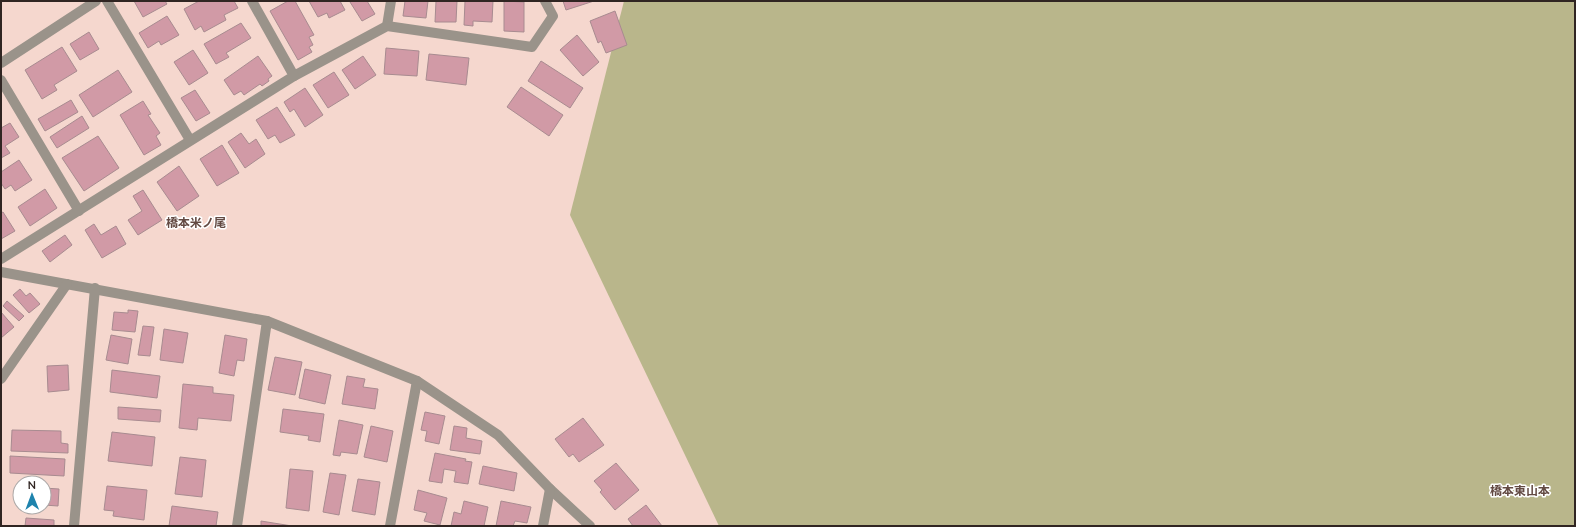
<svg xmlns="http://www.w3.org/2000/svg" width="1576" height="527" font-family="Mulish,'Noto Sans JP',sans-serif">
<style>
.green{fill:#b9b68b}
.building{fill:#d19aa6;stroke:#a88b90}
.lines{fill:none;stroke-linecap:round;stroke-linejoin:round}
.street{stroke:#9a938a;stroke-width:10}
.labels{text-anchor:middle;stroke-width:3;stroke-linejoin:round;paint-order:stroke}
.neighbourhood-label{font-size:12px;font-weight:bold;fill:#634a43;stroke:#fff}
</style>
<rect width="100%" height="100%" fill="#f5d7ce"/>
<polygon class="green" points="624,1 1575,1 1575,526 719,526 570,215"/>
<g class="building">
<polygon points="134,1 165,1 167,4 143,17"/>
<polygon points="199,1 234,1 238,8 224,15 226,20 204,32 201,26 195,30 184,9"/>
<polygon points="288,1 295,1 314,35 309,37 313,45 309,47 312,52 298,60 270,11"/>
<polygon points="309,1 340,1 345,10 329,18 327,13 318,17"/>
<polygon points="352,1 367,1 375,14 362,21 350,2"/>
<polygon points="405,1 428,1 426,18 403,16"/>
<polygon points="436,1 457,1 456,22 435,22"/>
<polygon points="465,1 493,1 492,22 473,21 473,26 464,25"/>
<polygon points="504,1 524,2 524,32 504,31"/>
<polygon points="563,1 594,1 566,10"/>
<polygon points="615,11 627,45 606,53 601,41 598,43 590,21"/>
<polygon points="167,16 179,35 161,45 159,41 148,48 139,33"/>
<polygon points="241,23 251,38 226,53 229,57 216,64 204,44"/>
<polygon points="89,32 99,49 80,60 70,44"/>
<polygon points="577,35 599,62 583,76 560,50"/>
<polygon points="62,47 77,71 54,85 57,90 42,99 25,70"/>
<polygon points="386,48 419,51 417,76 384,74"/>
<polygon points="193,50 208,73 189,85 174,62"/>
<polygon points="429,54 469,58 466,85 426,80"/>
<polygon points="258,56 272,76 268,79 269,81 262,86 260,84 244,95 241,91 234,95 224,80"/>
<polygon points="363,56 376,75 355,89 342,70"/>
<polygon points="541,61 583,88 570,108 528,81"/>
<polygon points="118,70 132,92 93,117 79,95"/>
<polygon points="334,72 349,95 328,108 313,85"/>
<polygon points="521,87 563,115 549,136 507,107"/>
<polygon points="305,88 323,115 305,127 294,109 290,112 284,102"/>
<polygon points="195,90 210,113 196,121 181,98"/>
<polygon points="71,100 78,112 45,131 38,119"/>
<polygon points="143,101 151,114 148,115 160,133 156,136 161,145 144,155 120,115"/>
<polygon points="277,107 295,135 280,143 275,135 268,139 256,120"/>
<polygon points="82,116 89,128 57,148 50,137"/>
<polygon points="10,123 19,137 5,146 10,153 1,158 1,128"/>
<polygon points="241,133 249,144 256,139 265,154 245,168 228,142"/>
<polygon points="98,136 119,168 84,191 62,158"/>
<polygon points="222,145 239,173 217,186 200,159"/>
<polygon points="19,160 32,180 15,191 11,185 5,189 1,183 1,172"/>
<polygon points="179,166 199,196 177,211 157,182"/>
<polygon points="45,189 57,208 30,226 18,207"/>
<polygon points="143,190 162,220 138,235 128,220 142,211 133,196"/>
<polygon points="3,212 15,231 1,239 1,213"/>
<polygon points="94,224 101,235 116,226 126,244 102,258 85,230"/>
<polygon points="65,235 72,245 50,262 42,251"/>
<polygon points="20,289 26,296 30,293 40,304 29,313 13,295"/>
<polygon points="7,301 24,316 19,321 3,306"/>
<polygon points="128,310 138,311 135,332 112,330 114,312 128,313"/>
<polygon points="1,312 14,327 1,338"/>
<polygon points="143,326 154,327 150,356 138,355"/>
<polygon points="164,329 188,333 183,363 160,360"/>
<polygon points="111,335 132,339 128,364 106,360"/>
<polygon points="225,335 247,339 244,361 237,360 234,376 219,373"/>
<polygon points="275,357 302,362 295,395 268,390"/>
<polygon points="68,365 69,390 48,392 47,366"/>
<polygon points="305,369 331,375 325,404 299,398"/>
<polygon points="112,370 160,376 157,398 110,392"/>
<polygon points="347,376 365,379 363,387 378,389 375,409 342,404"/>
<polygon points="183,384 213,387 213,393 234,395 231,421 198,418 197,430 179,428"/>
<polygon points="118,407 161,410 160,422 118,419"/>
<polygon points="283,409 324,414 320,442 308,440 309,436 280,432"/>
<polygon points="425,412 445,416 439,444 425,441 427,431 421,430"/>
<polygon points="583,418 604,445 579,462 573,454 569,457 555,439"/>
<polygon points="339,420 363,425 357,454 341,452 340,456 333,455"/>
<polygon points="371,426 393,431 387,462 364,457"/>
<polygon points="454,426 467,428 466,438 482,441 480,454 450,450"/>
<polygon points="12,430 61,431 61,443 68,444 68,453 11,451"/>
<polygon points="112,432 155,437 152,466 108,461"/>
<polygon points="435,453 466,459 465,461 472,462 468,484 454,482 456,471 444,469 442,483 429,481"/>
<polygon points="10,456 65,459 64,476 10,473"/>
<polygon points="180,457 206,460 202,497 175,494"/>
<polygon points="616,463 639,490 615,510 600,492 602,490 594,481"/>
<polygon points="483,466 517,473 514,491 479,484"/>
<polygon points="290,469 313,471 309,511 286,508"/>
<polygon points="330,473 346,475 339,515 323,512"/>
<polygon points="358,479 380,482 375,515 352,511"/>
<polygon points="107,486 147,490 144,520 113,516 114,511 104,510"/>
<polygon points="44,488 59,489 58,506 44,505"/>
<polygon points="418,490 447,498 440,525 424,521 427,513 414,510"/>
<polygon points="464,501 488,507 484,526 451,526 454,512 461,514"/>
<polygon points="501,501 531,507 527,523 515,521 513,526 496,526"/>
<polygon points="646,505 662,526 633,526 628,519"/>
<polygon points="172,506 218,512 216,526 169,526"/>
<polygon points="26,518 54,520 54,526 25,526"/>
<polygon points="261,521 292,526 261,526"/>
</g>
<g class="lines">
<g class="street">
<polyline points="107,1 190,140"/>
<polyline points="387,26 391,1"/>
<polyline points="1,63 96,1"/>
<polyline points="294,76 387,26 532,47 553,16 545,1"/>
<polyline points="1,80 79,211"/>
<polyline points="1,259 294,76 252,1"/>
<polyline points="1,272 267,321 417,381 498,435 550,489 590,526"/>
<polyline points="1,379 67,284"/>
<polyline points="74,526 95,288"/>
<polyline points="237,526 267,321"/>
<polyline points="390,526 417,381"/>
<polyline points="543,526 550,489"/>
</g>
</g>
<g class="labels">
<g class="neighbourhood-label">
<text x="196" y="227">橋本米ノ尾</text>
<text x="1520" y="495">橋本東山本</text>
</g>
</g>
<rect width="1576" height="527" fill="none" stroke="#302522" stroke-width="4"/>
<g transform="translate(32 495) rotate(359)"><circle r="19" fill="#ffffff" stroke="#aca8a7"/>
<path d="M0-3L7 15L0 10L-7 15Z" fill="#1e83ad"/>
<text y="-6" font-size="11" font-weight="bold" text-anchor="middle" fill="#302522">N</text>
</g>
</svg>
